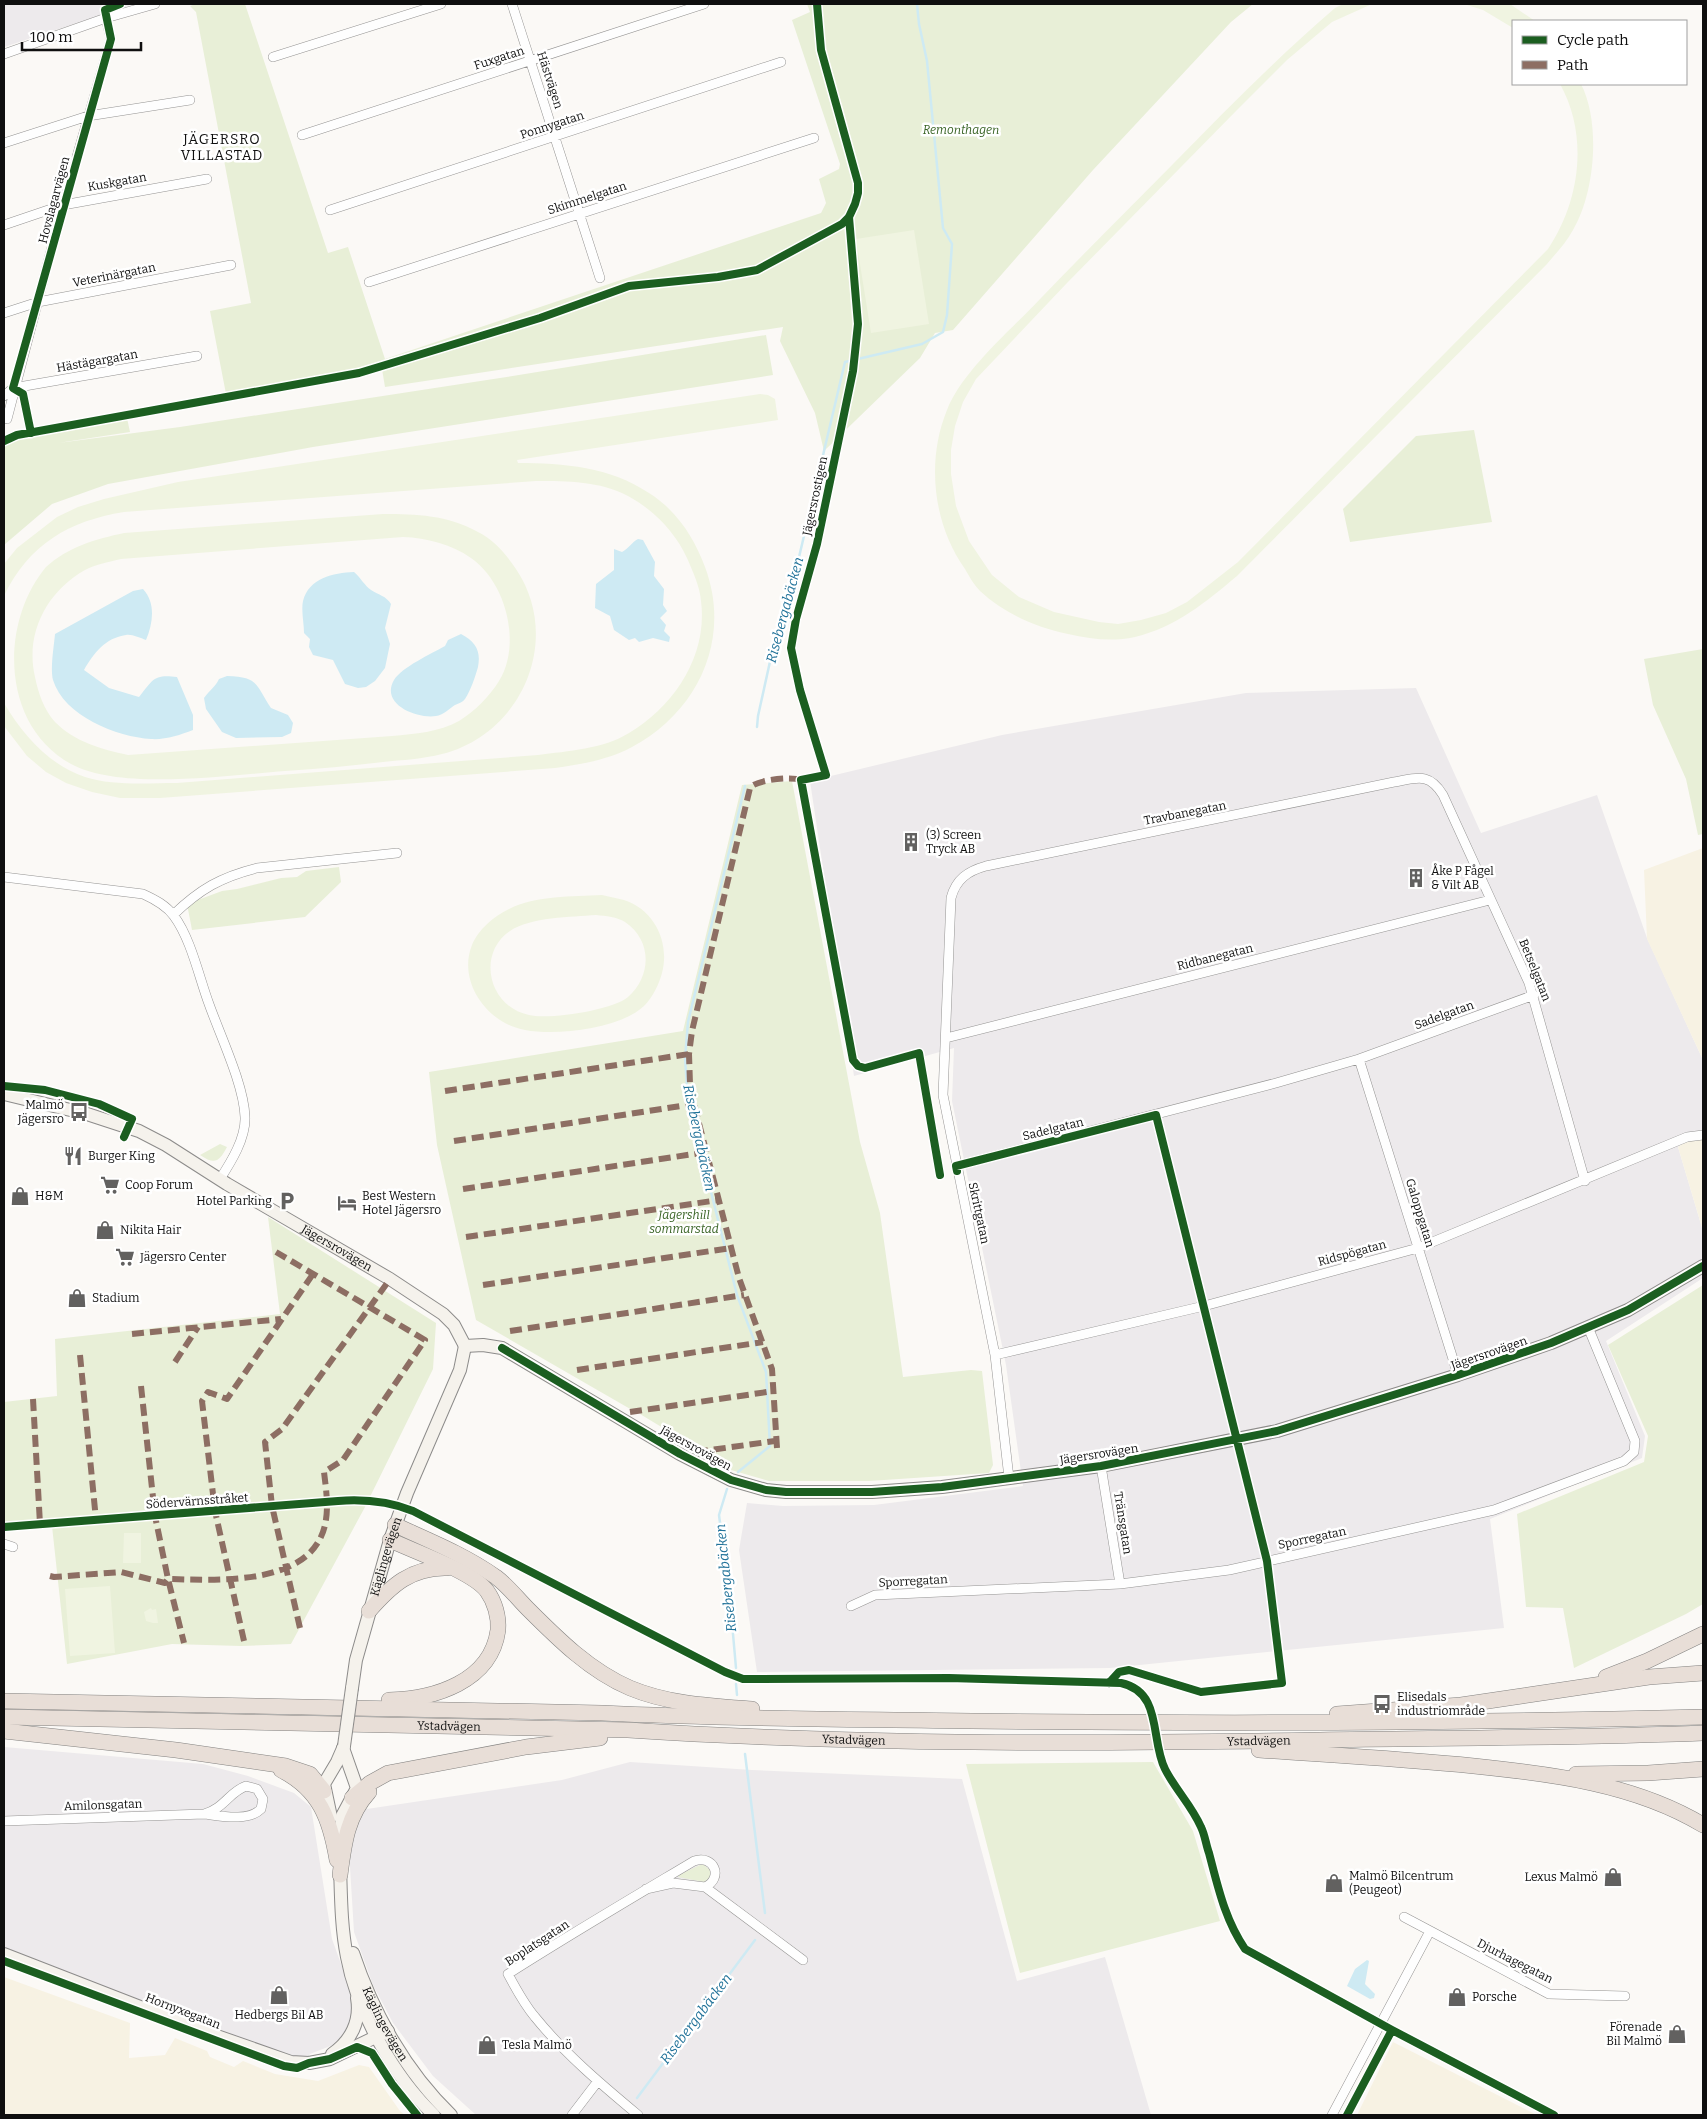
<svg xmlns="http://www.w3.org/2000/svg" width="1707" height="2119" viewBox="0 0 1707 2119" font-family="Bitter,serif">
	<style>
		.industrial { fill: #edeaec }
		.farmland { fill: #f7f2e3 }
		.green { fill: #e8efd7 }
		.pitch { fill: #f0f4e1; fill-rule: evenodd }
		.water { fill: #ceeaf3 }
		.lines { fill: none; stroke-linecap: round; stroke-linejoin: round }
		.stream { stroke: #ceeaf3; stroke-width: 2.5 }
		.street-casing { stroke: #959493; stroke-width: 10 }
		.secondary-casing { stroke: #8c8b8a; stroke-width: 14 }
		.highway-casing { stroke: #838280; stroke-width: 16 }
		.street { stroke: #fefefe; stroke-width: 9 }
		.secondary { stroke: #f5f2ec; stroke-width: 12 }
		.highway { stroke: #e8ded7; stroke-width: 15 }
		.secondary-bridge-casing { stroke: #8c8b8a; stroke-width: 14; stroke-linecap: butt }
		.secondary-bridge { stroke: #f5f2ec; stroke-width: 12 }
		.quiet { stroke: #8d6e63; stroke-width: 6; stroke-dasharray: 12 6; stroke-linecap: butt }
		.cycleway-casing { stroke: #fff; stroke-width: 11 }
		.cycleway { stroke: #1b5e20; stroke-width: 8 }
		.labels { text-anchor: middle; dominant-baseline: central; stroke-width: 5; stroke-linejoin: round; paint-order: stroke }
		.street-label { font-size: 12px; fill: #0f0f0f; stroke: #fff }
		.park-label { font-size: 12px; font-style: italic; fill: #386324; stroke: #fff }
		.poi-label { font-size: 12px; fill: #0f0f0f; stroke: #fff; text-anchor: start }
		.neighbourhood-label { font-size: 14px; letter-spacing: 1px; fill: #0f0f0f; stroke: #fff }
		.water-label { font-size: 14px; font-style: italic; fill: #217299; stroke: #fff }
	</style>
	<rect width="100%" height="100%" fill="#fbf9f6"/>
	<path class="industrial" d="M4,4H135L4,47Z
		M1416,688L1481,833L1597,795L1647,938L1703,1060V1129L1678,1147L1703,1231V1278L1606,1341L1645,1436L1642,1458L1490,1519L1504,1628L1110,1668L757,1672L739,1550L747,1503L783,1506L874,1505L1023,1486L1006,1365L952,1101L954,1048L854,1076L810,781L1002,735L1246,693Z
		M4,1747L203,1764L248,1776L294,1793L311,1807L332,1939L350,1989L352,2006V2017L349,2030L338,2043L310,2054L299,2071L278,2068L251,2059L4,1963Z
		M630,1762L752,1770L962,1779L1017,1981L1105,1957L1151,2115H476L433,2076L393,2023L373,1985L354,1932L349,1851L360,1810L562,1780Z"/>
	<path class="farmland" d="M1703,848V1060L1647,939L1644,870Z
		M1703,1129V1231L1678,1147Z
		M4,1977L130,2023L129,2058L165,2055L175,2038L207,2051L210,2057L234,2067L243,2061L275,2074L318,2081L359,2065L369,2067L400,2111L405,2115H4Z
		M1393,2042L1537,2115H1357Z"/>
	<path class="green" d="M196,4H245L328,253L348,247L385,359L821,213L826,203L819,179L839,169L840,164L792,20L810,12L807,4H1253L1231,22L1093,170L953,330L935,333L920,358L824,451L815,413L780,341L783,327L385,387L381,363L361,369L226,394L210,311L251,303L196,12L190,6Z
		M766,335L773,375L313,447L108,484L52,504L4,545V444L20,437L127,418L130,432L58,443L180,427L500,378Z
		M1474,430L1492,522L1350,542L1343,509L1416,436Z
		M1703,649V834L1698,835L1686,779L1653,705L1644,659Z
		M792,781L860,1142L880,1213L903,1377L971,1370L982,1371L993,1465L989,1473L869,1481H769L731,1470L717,1464L701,1451L640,1414L641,1409L632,1410L476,1320L437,1145L429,1072L683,1031L742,785Z
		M339,867L341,882L305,917L192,930L187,904L222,891L237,889L281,878L297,877L306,871Z
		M220,1144L227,1147C219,1162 215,1165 200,1155Z
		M268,1217L436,1323L433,1369L365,1507L291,1644L241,1646L172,1644L67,1664L52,1526L152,1518L151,1511L4,1522V1402L57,1396L55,1339L280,1314Z
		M1703,1285V1604L1686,1614L1574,1668L1563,1608L1526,1607L1517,1514L1644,1462L1648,1436L1608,1345Z
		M1153,1762L1193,1831L1220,1921L1020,1973L966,1764Z
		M700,1865H704L710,1870V1878L704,1882L678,1877L679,1875Z"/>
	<path class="pitch" d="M1343,4H1372L1332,22L1287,60L1237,110L1067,283L976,379L963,402L955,426L951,450V474L956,506L969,541L992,575L1019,597L1054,612L1099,622L1118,624L1141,620L1166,613L1187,602L1238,562L1548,249C1580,201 1589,136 1560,84H1581C1601,123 1595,193 1573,230C1566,243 1556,253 1547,264L1237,576C1206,602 1176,627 1135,637C1112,642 1091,639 1068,634C1035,627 1005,614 980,591C974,585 969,576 965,569C933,524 926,461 947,410C962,371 1012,329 1041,298C1084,253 1129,209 1173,164C1226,110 1278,57 1335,8Z
		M1464,4H1510L1535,21H1513V28L1483,10Z
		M914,230L929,324L871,333L856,239Z
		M760,394L768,395L775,399L778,420L517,460L518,463C564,463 610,467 649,493C676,510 694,537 705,567C732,639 698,712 632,747C608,760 582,764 555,768L160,798H120L92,792L66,783L46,772L27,756L4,726V703C22,734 49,765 85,777C113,786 147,783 177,783L538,755C568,751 603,749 629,733C674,706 708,656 701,601C700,587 693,572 687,558C675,532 654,510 628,496C599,481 568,481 536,481L124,512C69,521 29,544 4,596V564L17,548L57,517L78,507L104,499L178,482Z
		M383,514C417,514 447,515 478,532C494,540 506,554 516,569C563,639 522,734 442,754C423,759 402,760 383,762C350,766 318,769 285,771C229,775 120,791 71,764C0,725 0,622 46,567C68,547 96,539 124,533ZM403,537C427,538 451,544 471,558C506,582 522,644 499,681C489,697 475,711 459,721C439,732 415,734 392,736L128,755C101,749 75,742 55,722C44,710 38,692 35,677C25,634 46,592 85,570C96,564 109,562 121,559Z
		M602,895C609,897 617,898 624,900C655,910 670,943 662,973C659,984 653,997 644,1006C620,1029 557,1036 525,1030C488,1024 457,982 472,945C478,930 494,916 509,909C536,895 572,897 602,895ZM596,915C606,916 617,917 625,922C652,940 652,976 628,997C613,1010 549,1020 529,1015C489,1007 476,954 510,931C530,917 572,917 596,915Z
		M124,1533H141V1563H123Z
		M110,1586L115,1653L70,1656L65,1589Z
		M151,1608L152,1610L156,1609L158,1623H153L146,1621L144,1612Z"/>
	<path class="water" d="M638,539L643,540L655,562L654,576L664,589L663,605L667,611L660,618L666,625L664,631L670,637L669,642L653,638L639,642L635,638L629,640L614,630L610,616L595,608L596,584L614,570V549L622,552C629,548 632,542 638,539Z
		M354,572C360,577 365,586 371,590C379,595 386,596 391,604L385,628L390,644L385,668L375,681L366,687L358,688L345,684L333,660L313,655L309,647L310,639L304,633C304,623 301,610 303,601C309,578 333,573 354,572Z
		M143,589C156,603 153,623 146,640C140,638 132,634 126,635C105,638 94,653 84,670L109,688L139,697C153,680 153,674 177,677L193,715V730C180,735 165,740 151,739C117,737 64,716 53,680C50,669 54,646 55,634L133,591Z
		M461,634C476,642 481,651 478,667C475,677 471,690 465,699C463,702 459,703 455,705C449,709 443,715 436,716C416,719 380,704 394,680C402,667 431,654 445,646L448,640Z
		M227,676C259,677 255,684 271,708L288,715L293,723L291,733L282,737L236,738L222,732L206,709L204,698C209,691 216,686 219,679Z
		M1367,1960L1369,1961L1365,1984L1375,1994L1374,1998L1370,1999L1347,1986L1355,1969Z"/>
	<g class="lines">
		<path class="stream" d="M757,727L758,716L773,648L783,625L845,362L922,344L943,332L947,315L952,244L943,228L927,61L919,24L917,4
			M738,1472L770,1446L766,1372L737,1295L688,1101L685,1058L688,1022L745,786
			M727,1489L719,1515L730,1600L736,1668
			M736,1684L737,1695
			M745,1754L765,1913
			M637,2098L755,1940"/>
		<g class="street-casing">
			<path id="street" d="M512,4L600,278
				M4,54L106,18L155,4
				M273,57L441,4
				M302,135L704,4
				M4,143L88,116L190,100
				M330,210L781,62
				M4,225L63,205L207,179
				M369,282L814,138
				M4,313L38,302L231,265
				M4,396L13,388L197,356
				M7,419L63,205L111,39L106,18
				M4,877L143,894C154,899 166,905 174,916C191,939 199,977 209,1004C220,1035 244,1085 245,1117C246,1138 231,1162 220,1179
				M173,915C200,889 221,877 257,868L397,853
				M946,1038L1490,900
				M1359,1059L1458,1375
				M956,1166L1276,1083L1359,1059L1534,995
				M995,1355L1204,1306L1418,1248L1687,1137L1703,1135
				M1101,1466L1120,1584
				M1009,1478L995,1355L943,1095L951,898C956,879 968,871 986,866L1394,782C1417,778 1429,772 1443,795L1529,983L1585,1181
				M4,1544L13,1547
				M851,1606L875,1595L1120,1584L1229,1570L1494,1510L1624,1461L1634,1452L1635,1441L1588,1327
				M4,1821L204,1814C221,1816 248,1822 261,1809L263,1799L257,1789L246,1786C229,1792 225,1808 204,1814
				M705,1887L803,1960
				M1404,1917L1549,1994L1625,1996
				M572,2115L598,2081
				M638,2115C602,2085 564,2053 535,2017C524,2004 516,1989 508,1974C569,1935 632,1898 694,1861C714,1854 724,1878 705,1887L673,1883L646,1889
				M1332,2115L1430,1931"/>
		</g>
		<g class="secondary-casing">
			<g id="secondary">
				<path id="s1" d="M4,1094L87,1114L139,1131L166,1145L227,1184L390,1279L443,1314L454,1325L465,1346"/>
				<path d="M465,1346L483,1345L502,1348L680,1454L731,1480L766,1490L786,1492H872L942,1487L1101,1466L1277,1431L1458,1375L1551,1343L1628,1310L1703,1266"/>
				<path id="s2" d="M352,1688L356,1660L390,1540L407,1493L460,1370L465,1346"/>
				<path d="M331,1817L324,1784L337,1762L344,1746"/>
				<path d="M339,1846L342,1816L357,1788L343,1748"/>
				<path d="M340,1866C341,1896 341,1927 347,1957C357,2011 394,2077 434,2115"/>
				<path id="s3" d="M353,1953C373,2013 406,2072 451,2115"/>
				<path d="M4,1954L197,2029L291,2062L309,2063L330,2059L388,2031"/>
				<path d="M332,2054C351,2041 361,2021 357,1998"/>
			</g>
		</g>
		<g class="highway-casing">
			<g id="highway">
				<path d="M395,1525C430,1541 465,1555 496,1577C508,1586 518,1599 528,1609C558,1639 590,1671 630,1688C668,1704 711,1706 752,1709"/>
				<path d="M369,1611C391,1586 411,1567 447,1568"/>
				<path d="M1606,1677L1647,1661L1703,1634"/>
				<path d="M389,1700C434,1699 491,1682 498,1630C499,1617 495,1602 487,1591C473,1572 413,1551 390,1540"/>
				<path d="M4,1701L602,1713C725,1719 849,1719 972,1721C1216,1724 1460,1723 1703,1717"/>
				<path d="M1337,1714L1461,1705L1649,1677L1703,1673"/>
				<path id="s4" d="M4,1717L628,1730C858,1745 1090,1744 1320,1740C1448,1738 1576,1738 1703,1733"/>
				<path d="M4,1731L176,1750L286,1766L310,1774L324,1791"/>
				<path d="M1259,1750C1331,1755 1403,1759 1474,1766C1552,1774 1635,1784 1703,1825"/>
				<path d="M281,1770C320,1790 330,1819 337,1860"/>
				<path d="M1576,1774L1648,1773L1703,1769"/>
				<path d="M352,1798L370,1783L388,1773L526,1747L600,1738"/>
				<path d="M340,1875C344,1844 347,1816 369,1792"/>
			</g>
		</g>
		<use href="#street" class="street"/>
		<use href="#secondary" class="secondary"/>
		<use href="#highway" class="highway"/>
		<g class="secondary-bridge-casing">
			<path id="secondary-bridge" d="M344,1746L352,1688"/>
		</g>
		<use href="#secondary-bridge" class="secondary-bridge"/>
		<path class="quiet" d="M445,1091L689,1054
			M454,1141L694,1104
			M463,1189L707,1152
			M466,1237L719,1200
			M483,1285L731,1248
			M510,1331L744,1295
			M132,1334L281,1319
			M80,1355L96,1520
			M175,1362L198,1327
			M577,1370L763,1342
			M141,1386L155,1516L168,1579L184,1643
			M33,1399L40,1524
			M630,1412L774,1391
			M777,1448L772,1369L739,1278L694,1104L690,1084L689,1054L692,1031L750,788C755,780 791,776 801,780
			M696,1452L775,1441
			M50,1576L54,1577L121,1572L165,1583L168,1579C216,1580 311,1587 325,1525C329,1507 326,1489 324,1472L343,1460L425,1340L276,1252
			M300,1628L272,1506L265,1442L282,1429L390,1279
			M244,1641L215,1511L202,1401L208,1392L227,1399L313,1274"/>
		<g class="cycleway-casing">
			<path id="cycleway" d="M849,217L858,324L853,371L817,544L796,619L791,648L800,690L826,775L801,780L853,1060L858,1066L865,1068L919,1053L940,1175
				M31,433L23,394L13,388L111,39L105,10L120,4
				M4,441L17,435L359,373L540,318L629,286L718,277L757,270L842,224L849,217L855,204L858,193V183L821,50L817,4
				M4,1086L45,1090L99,1104L132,1119L124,1137
				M957,1171L956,1166L1156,1115L1267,1561L1282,1683L1201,1692L1129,1670L1119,1672L1109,1683
				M502,1348L680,1454L731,1480L766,1490L786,1492H872L942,1487L1101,1466L1277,1431L1458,1375L1551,1343L1628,1310L1703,1266
				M4,1527L338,1501C364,1499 388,1501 413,1511L725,1672L743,1679L949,1678L1121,1683C1163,1692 1150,1740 1165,1769C1175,1789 1192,1806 1201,1827C1205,1835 1206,1845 1209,1853C1218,1887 1225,1920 1245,1949L1392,2030L1554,2115
				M4,1961L284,2066L297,2068L309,2063L330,2059L357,2047L372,2053L392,2084L417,2115
				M1347,2115L1392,2030"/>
		</g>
		<use href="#cycleway" class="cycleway"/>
	</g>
	<defs>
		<g id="building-bare" transform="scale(1.5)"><path d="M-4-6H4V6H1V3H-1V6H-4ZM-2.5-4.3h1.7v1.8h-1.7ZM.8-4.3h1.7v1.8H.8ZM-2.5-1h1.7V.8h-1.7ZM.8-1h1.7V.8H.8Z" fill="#626160" stroke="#fff" stroke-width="2.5" paint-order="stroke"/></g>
		<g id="bus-bare" transform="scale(1.5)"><path d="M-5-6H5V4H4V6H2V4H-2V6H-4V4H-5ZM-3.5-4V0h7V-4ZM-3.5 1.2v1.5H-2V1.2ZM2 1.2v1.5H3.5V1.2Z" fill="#626160" stroke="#fff" stroke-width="2.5" paint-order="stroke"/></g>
		<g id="restaurant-bare" transform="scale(1.5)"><path d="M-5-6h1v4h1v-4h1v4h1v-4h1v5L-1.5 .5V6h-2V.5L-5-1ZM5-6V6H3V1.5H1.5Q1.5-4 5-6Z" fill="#626160" stroke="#fff" stroke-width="2.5" paint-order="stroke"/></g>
		<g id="supermarket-bare" transform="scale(1.5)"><path d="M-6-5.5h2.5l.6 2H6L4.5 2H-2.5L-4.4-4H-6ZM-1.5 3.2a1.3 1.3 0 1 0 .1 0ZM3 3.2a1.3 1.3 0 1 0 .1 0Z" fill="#626160" stroke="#fff" stroke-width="2.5" paint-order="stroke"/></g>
		<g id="shop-bare" transform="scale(1.5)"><path d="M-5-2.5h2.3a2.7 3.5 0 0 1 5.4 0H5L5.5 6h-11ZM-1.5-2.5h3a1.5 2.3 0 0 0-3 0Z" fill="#626160" stroke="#fff" stroke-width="2.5" paint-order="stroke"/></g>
		<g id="parking-bare" transform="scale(1.5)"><path d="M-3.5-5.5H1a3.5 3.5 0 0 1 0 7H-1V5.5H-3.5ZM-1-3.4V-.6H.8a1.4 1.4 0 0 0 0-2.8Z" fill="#626160" stroke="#fff" stroke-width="2.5" paint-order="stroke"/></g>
		<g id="hotel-bare" transform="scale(1.5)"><path d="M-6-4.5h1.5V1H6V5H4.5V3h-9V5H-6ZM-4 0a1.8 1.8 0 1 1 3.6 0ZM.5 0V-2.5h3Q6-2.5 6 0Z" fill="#626160" stroke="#fff" stroke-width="2.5" paint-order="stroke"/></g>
	</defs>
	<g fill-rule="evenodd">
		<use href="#building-bare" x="911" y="842"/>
		<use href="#building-bare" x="1416" y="878"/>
		<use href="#bus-bare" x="79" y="1112"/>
		<use href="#restaurant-bare" x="73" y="1156"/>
		<use href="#supermarket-bare" x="110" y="1185"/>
		<use href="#shop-bare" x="20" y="1196"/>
		<use href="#parking-bare" x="287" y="1201"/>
		<use href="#hotel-bare" x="347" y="1203"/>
		<use href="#shop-bare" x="105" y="1230"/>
		<use href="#supermarket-bare" x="125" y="1257"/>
		<use href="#shop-bare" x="77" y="1298"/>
		<use href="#bus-bare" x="1382" y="1704"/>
		<use href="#shop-bare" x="1613" y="1877"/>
		<use href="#shop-bare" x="1334" y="1883"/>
		<use href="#shop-bare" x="279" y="1995"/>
		<use href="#shop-bare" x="1457" y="1997"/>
		<use href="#shop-bare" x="1677" y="2034"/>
		<use href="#shop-bare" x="487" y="2045"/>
	</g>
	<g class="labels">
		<g class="street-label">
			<text transform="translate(499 58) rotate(-18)">Fuxgatan</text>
			<text transform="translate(550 80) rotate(72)">Hästvägen</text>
			<text transform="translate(552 125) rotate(-18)">Ponnygatan</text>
			<text transform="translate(117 182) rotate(-10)">Kuskgatan</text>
			<text transform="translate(587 198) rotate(-18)">Skimmelgatan</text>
			<text transform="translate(54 200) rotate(-75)">Hovslagarvägen</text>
			<text transform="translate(114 275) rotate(-11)">Veterinärgatan</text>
			<text transform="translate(97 361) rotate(-10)">Hästägargatan</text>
			<text transform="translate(815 496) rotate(-78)">Jägersrostigen</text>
			<text transform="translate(1185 813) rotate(-11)">Travbanegatan</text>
			<text transform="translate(1215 957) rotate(-14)">Ridbanegatan</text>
			<text transform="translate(1535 970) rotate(68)">Betselgatan</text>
			<text transform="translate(1444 1015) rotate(-20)">Sadelgatan</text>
			<text transform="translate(1053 1129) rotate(-14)">Sadelgatan</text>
			<text transform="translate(979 1213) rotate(78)">Skrittgatan</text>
			<text transform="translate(1420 1213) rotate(73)">Galoppgatan</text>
			<text stroke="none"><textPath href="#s1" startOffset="370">Jägersrovägen</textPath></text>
			<text transform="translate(1352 1253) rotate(-15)">Ridspögatan</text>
			<text transform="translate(1489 1353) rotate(-19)">Jägersrovägen</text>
			<text transform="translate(696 1448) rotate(29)">Jägersrovägen</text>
			<text transform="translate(1099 1454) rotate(-9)">Jägersrovägen</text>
			<text transform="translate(197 1501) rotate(-4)">Södervärnsstråket</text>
			<text transform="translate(1123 1523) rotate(81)">Tränsgatan</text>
			<text transform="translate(1312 1538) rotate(-12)">Sporregatan</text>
			<text stroke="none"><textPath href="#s2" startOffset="136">Käglingevägen</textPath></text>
			<text transform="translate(913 1581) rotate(-3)">Sporregatan</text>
			<text stroke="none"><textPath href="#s4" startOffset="445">Ystadvägen</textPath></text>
			<text stroke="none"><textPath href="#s4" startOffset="850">Ystadvägen</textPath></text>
			<text stroke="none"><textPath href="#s4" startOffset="1255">Ystadvägen</textPath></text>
			<text transform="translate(103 1805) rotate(-2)">Amilonsgatan</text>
			<text transform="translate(537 1943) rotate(-33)">Boplatsgatan</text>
			<text transform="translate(1515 1961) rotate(27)">Djurhagegatan</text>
			<text transform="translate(183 2011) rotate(21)">Hornyxegatan</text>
			<text stroke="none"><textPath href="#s3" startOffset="78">Käglingevägen</textPath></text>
		</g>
		<g class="park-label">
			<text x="961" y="130">Remonthagen</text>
			<text x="684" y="1215">Jägershill<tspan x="684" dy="14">sommarstad</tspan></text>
		</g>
		<g class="poi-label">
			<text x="926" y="835">(3) Screen<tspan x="926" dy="14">Tryck AB</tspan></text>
			<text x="1431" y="871">Åke P Fågel<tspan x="1431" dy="14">&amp; Vilt AB</tspan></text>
			<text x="64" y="1105" text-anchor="end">Malmö<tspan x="64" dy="14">Jägersro</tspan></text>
			<text x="88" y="1156">Burger King</text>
			<text x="125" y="1185">Coop Forum</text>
			<text x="35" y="1196">H&amp;M</text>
			<text x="362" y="1196">Best Western<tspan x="362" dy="14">Hotel Jägersro</tspan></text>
			<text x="272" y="1201" text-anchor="end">Hotel Parking</text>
			<text x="120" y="1230">Nikita Hair</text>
			<text x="140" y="1257">Jägersro Center</text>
			<text x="92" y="1298">Stadium</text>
			<text x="1397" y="1697">Elisedals<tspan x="1397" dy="14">industriområde</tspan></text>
			<text x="1349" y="1876">Malmö Bilcentrum<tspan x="1349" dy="14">(Peugeot)</tspan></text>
			<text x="1598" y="1877" text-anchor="end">Lexus Malmö</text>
			<text x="1472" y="1997">Porsche</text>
			<text x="279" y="2015" text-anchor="middle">Hedbergs Bil AB</text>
			<text x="1662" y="2027" text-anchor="end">Förenade<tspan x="1662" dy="14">Bil Malmö</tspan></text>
			<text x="502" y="2045">Tesla Malmö</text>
		</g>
		<g class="neighbourhood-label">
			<text x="222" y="139">JÄGERSRO<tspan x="222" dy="16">VILLASTAD</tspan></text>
		</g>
		<g class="water-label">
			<text transform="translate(785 610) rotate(-75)">Risebergabäcken</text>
			<text transform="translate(699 1138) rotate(78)">Risebergabäcken</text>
			<text transform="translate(726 1578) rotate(-96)">Risebergabäcken</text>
			<text transform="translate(696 2019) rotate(-53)">Risebergabäcken</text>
		</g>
	</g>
	<rect width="1707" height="2119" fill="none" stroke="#0f0f0f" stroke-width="10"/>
	<rect x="1512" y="20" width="175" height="65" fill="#ffffff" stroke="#9f9f9f"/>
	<rect x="1522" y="36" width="25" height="8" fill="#1b5e20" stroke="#9f9f9f"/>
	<text x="1557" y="45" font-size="15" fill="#0f0f0f">Cycle path</text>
	<rect x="1522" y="61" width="25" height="8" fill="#8d6e63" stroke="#9f9f9f"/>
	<text x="1557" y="70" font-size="15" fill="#0f0f0f">Path</text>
	<path d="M22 42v8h119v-8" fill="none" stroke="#0f0f0f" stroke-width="2.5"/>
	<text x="30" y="42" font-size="15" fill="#0f0f0f" stroke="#ffffff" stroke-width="4" paint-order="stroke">100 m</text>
</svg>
